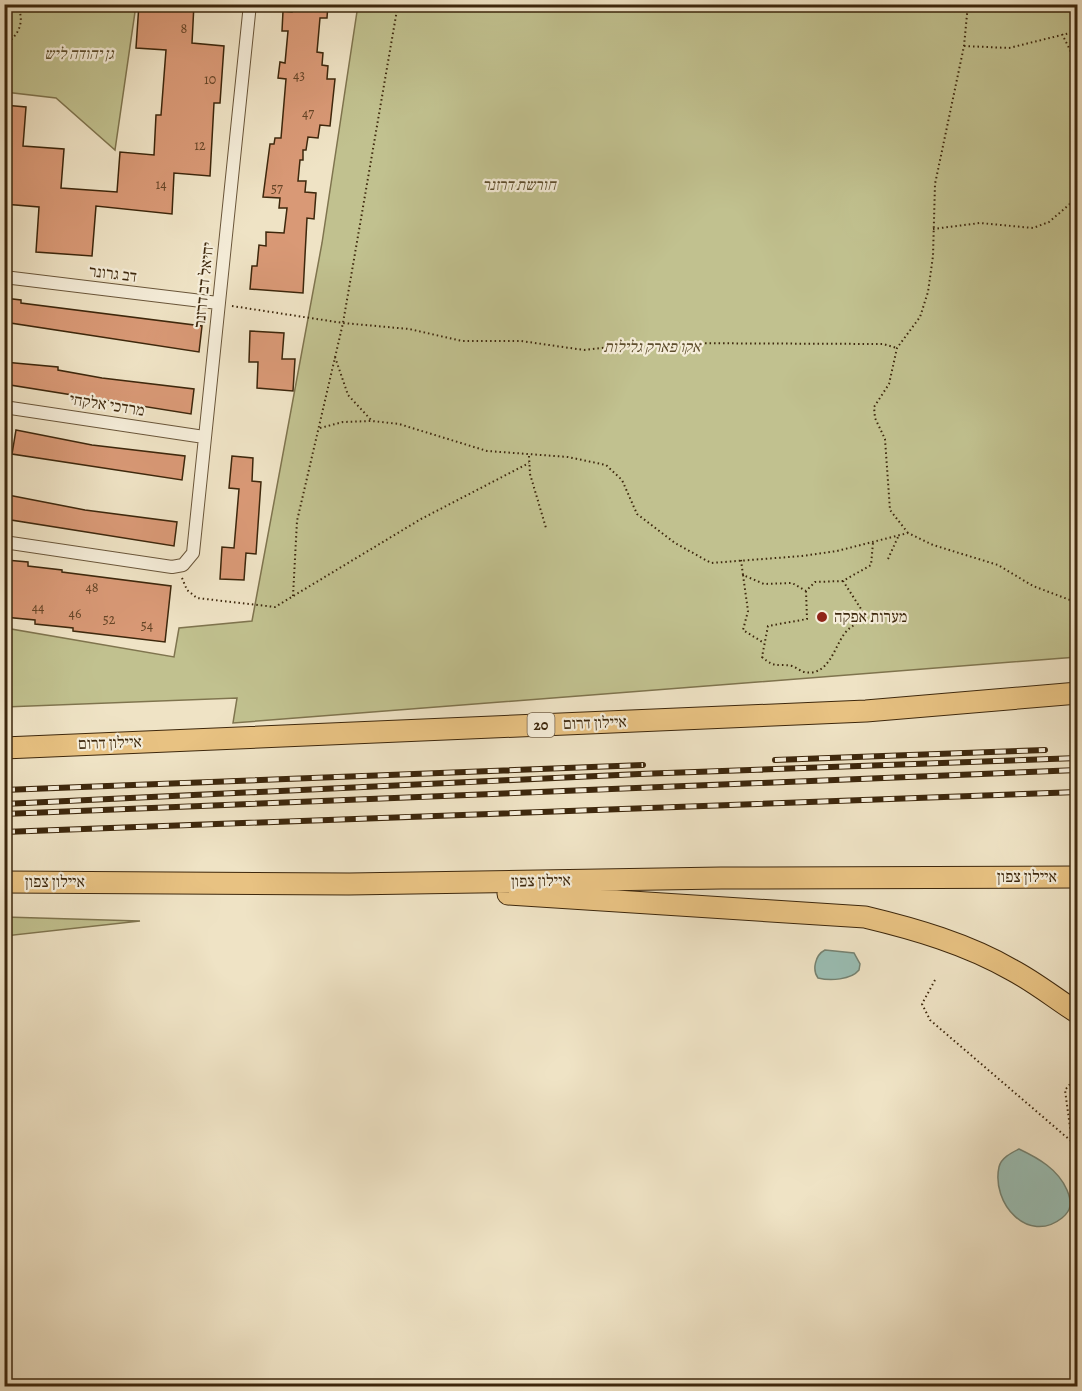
<svg xmlns="http://www.w3.org/2000/svg" width="1082" height="1391" viewBox="0 0 1082 1391" font-family="Alegreya,'Frank Ruhl Libre',serif">
	<style>
		.green { fill: #c1c18f; stroke: #7f744e; stroke-width: 1.5 }
		.water { fill: #9abeb4; stroke: #758271; stroke-width: 1.5 }
		.building { fill: #d99976; stroke: #3d270c; stroke-width: 1.5 }
		.lines { fill: none; stroke-linecap: round; stroke-linejoin: round }
		.street-casing { stroke: #6a563a; stroke-width: 14 }
		.highway-casing { stroke: #3d270c; stroke-width: 23 }
		.path { stroke: #3d270c; stroke-width: 2; stroke-dasharray: 1.5 3; stroke-linecap: butt }
		.street { stroke: #f5edd9; stroke-width: 12 }
		.highway { stroke: #e8c282; stroke-width: 21 }
		.rail-casing { stroke: #3d270c; stroke-width: 6 }
		.rail { stroke: #f5edd9; stroke-width: 4; stroke-dasharray: 11; stroke-linecap: butt }
		.poi-dot { fill: #8f2418; stroke: #f5edd9; stroke-width: 2 }
		.labels { text-anchor: middle; dominant-baseline: central; stroke-width: 4.5; stroke-linejoin: round; paint-order: stroke }
		.number-label { font-size: 14px; fill: #644426 }
		.shield { fill: #f5edd9; stroke: #74624a; stroke-width: 1.5 }
		.shield-label { font-size: 15px; font-weight: bold; fill: #3d270c }
		.park-label { font-size: 16px; font-style: italic; fill: #5e4e2d; stroke: #f5edd9 }
		.street-label { font-size: 16px; fill: #3d270c; stroke: #f5edd9 }
		.poi-label { font-size: 16px; fill: #3d270c; stroke: #f5edd9; text-anchor: start }
	</style>
	<rect width="100%" height="100%" fill="#efe3c5"/>
	<filter id="stains"><feTurbulence type="fractalNoise" baseFrequency=".00333" numOctaves="4"/><feColorMatrix values="0 0 0 0 .2 0 0 0 0 .09 0 0 0 0 .02 0 0 0 .5 -.17"/></filter>
	<radialGradient id="worn" r=".72"><stop offset=".6" stop-color="#630" stop-opacity="0"/><stop offset="1" stop-color="#630" stop-opacity=".3"/></radialGradient>
	<path class="green" d="M5,4L136,5L115,150L56,98L5,92Z
		M358,5H1077V657L233,723L237,698L5,707V628L174,657L179,628L252,621L322,243Z
		M5,917L140,921L5,936Z"/>
	<path class="water" d="M825,950L854,953L860,964L859,970C851,980 830,981 818,978C812,970 815,955 825,950Z
		M1019,1149C1038,1158 1058,1169 1067,1190C1072,1202 1072,1210 1062,1218C1028,1245 991,1203 999,1167C1001,1158 1011,1153 1019,1149Z"/>
	<path class="building" d="M139,4H194L192,43L224,46L220,103H214L210,176L174,173L172,214L96,206L92,256L36,252L39,207L4,204L7,166L4,165V105L26,107L23,146L64,149L61,188L117,192L120,152L154,155L156,115H161L166,50L136,48Z
		M293,4H328L327,18H320L317,52L323,53L322,65L328,66L327,79H335L330,126L320,125L318,138L308,137L306,150H303V160H300L298,181H306L305,192L316,193L314,219L307,218L303,293L250,289L252,266H257L259,245L266,246V232L284,233L287,208H279L280,198L263,197L270,144H274L275,138H281L286,79L278,78L280,62L285,63L288,31H282L283,11L292,12Z
		M4,298L21,300V303L202,326L199,352L4,322Z
		M250,331L284,333L282,359H295L293,391L257,388L258,362H249Z
		M4,362L58,367V370L102,378L194,389L191,414L4,384Z
		M16,430L92,445L185,456L182,480L12,454Z
		M232,456L253,458L252,481L261,482L256,554L246,553L244,580L220,579L222,547L234,548L239,489L229,488Z
		M8,495L85,510L177,522L174,546L5,519Z
		M6,560L28,562V566L62,570V572L171,586L165,642L73,631V628L35,624V620L4,617Z"/>
	<g class="lines">
		<g class="street-casing">
			<path id="street" d="M4,277L218,303
				M4,407L204,437
				M4,542L172,567L183,565L193,553L250,4"/>
		</g>
		<g class="highway-casing">
			<path id="highway" d="M4,748L866,711L1078,693
				M4,882L349,884L721,878L1078,877
				M508,894L865,917C915,929 967,944 1012,970C1035,982 1056,999 1078,1013"/>
		</g>
		<path class="path" d="M1062,34L1073,56L1078,117
			M4,45C20,35 25,21 17,4
			M964,46L1009,48L1078,31
			M933,229L980,223L1033,228L1049,222L1078,197
			M232,306L343,323L409,329L462,341H521L584,350L647,343L883,344L897,348
			M335,357L348,395L372,421
			M320,428L343,422L372,421L399,424L487,451L568,457L606,465L622,480L637,514L675,543L711,563L802,556L837,551L908,533L933,545L998,565L1033,586L1070,600L1078,599
			M529,456L530,474L546,528
			M908,533L890,510L885,439L875,418L874,407L889,384L897,348L920,317L928,292L933,256L935,184L964,46L968,4
			M888,559L898,537
			M741,560L743,575L764,584L792,583L806,591L815,582L843,581L871,565L873,543
			M743,575L748,611L743,630L764,643
			M182,578L187,590L197,598L275,607L421,519L529,463
			M806,591L807,619L768,626L762,657C776,669 776,663 792,666C796,667 800,671 804,672C829,677 834,647 845,633C853,623 856,628 863,612L843,581
			M293,596L297,521L343,323L398,4
			M935,980L922,1004L930,1020L1078,1147
			M1072,1142L1065,1090L1078,1075"/>
		<use href="#street" class="street"/>
		<use href="#highway" class="highway"/>
		<g class="rail-casing">
			<path id="rail" d="M775,760L1045,750
				M4,790L643,765
				M4,804L639,774L1078,758
				M4,814L1078,770
				M4,832L1078,792"/>
		</g>
		<use href="#rail" class="rail"/>
	</g>
	<circle class="poi-dot" cx="822" cy="617" r="6"/>
	<g class="labels">
		<g class="number-label">
			<text x="184" y="28">8</text>
			<text x="299" y="75">43</text>
			<text x="210" y="79">10</text>
			<text x="308" y="113">47</text>
			<text x="200" y="145">12</text>
			<text x="161" y="184">14</text>
			<text x="277" y="188">57</text>
			<text x="92" y="587">48</text>
			<text x="38" y="607">44</text>
			<text x="75" y="613">46</text>
			<text x="109" y="619">52</text>
			<text x="147" y="625">54</text>
		</g>
		<rect class="shield" x="527.5" y="713" width="27" height="24" rx="4.5"/>
		<g class="shield-label">
			<text x="541" y="725">20</text>
		</g>
		<g class="park-label">
			<text x="79" y="54">גן יהודה ליש</text>
			<text x="519" y="185">חורשת דרזנר</text>
			<text x="652" y="347">אקו פארק גלילות</text>
		</g>
		<g class="street-label">
			<text transform="translate(113 274) rotate(7)">דב גרונר</text>
			<text transform="translate(204 285) rotate(-84)">יחיאל דב דרזנר</text>
			<text transform="translate(107 405) rotate(9)">מרדכי אלקחי</text>
			<text transform="translate(595 723) rotate(-2)">איילון דרום</text>
			<text transform="translate(110 743) rotate(-2)">איילון דרום</text>
			<text x="1027" y="877">איילון צפון</text>
			<text transform="translate(541 881) rotate(-1)">איילון צפון</text>
			<text x="55" y="882">איילון צפון</text>
		</g>
		<g class="poi-label">
			<text x="834" y="617">מערות אפקה</text>
		</g>
	</g>
	<rect width="1082" height="1391" fill="none" stroke="#efe3c5" stroke-width="24"/>
	<rect x="6" y="6" width="1070" height="1379" fill="none" stroke="#3d270c" stroke-width="3"/>
	<rect x="12" y="12" width="1058" height="1367" fill="none" stroke="#3d270c" stroke-width="1.5"/>
	<rect width="100%" height="100%" filter="url(#stains)"/>
	<rect width="100%" height="100%" fill="url(#worn)"/>
</svg>
